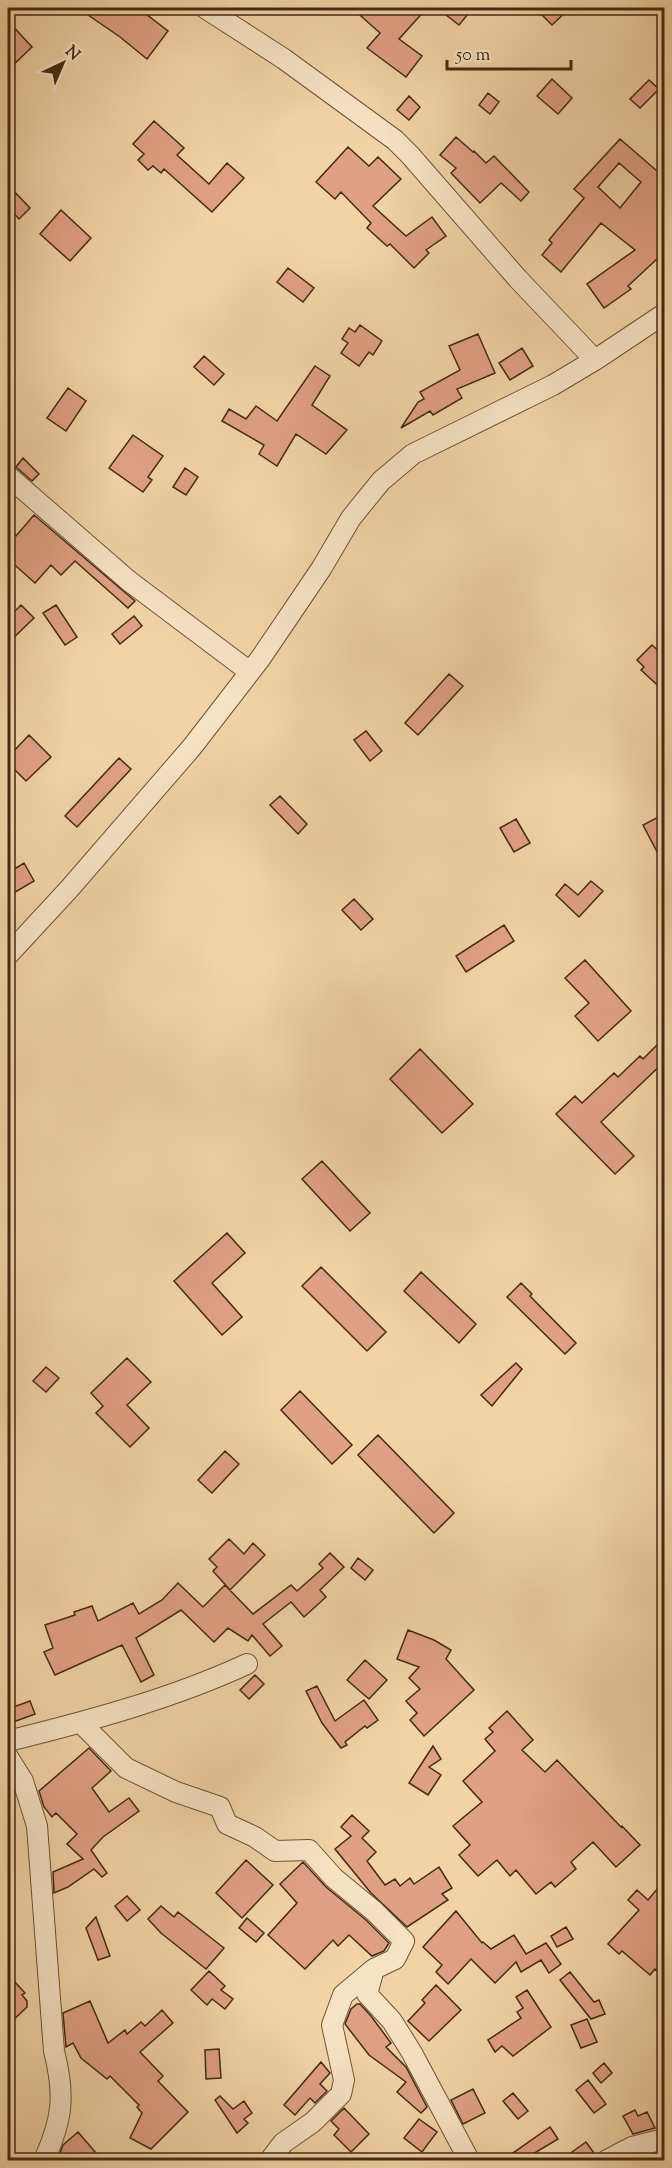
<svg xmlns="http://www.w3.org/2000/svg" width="672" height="2168" viewBox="0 0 672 2168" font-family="'Sorts Mill Goudy',serif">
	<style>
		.building { fill: #e0a084; stroke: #432a15; stroke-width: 1.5; fill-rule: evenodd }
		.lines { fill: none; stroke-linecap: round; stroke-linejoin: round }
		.street-casing { stroke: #6e5439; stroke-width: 22 }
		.street { stroke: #f6e2c4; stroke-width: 20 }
	</style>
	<rect width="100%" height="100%" fill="#f1d3a5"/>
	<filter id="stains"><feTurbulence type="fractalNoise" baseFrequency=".00333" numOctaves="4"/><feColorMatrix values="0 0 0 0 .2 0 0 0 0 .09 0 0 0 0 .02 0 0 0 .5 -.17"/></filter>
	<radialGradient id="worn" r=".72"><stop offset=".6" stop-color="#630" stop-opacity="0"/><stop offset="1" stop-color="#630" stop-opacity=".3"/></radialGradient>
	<path class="building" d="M78,8H138L168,31L147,59L120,37Z
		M352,8H427L399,39L422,56L406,77L367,48L380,33Z
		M437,8H473L459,25Z
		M535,8H570L552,25Z
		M8,21L32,47L8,70Z
		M552,79L572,98L558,114L537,96Z
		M649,80L659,89L640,108L630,99Z
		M488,93L499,102L490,114L479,105Z
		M409,96L420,107L409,120L397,110Z
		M154,121L184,148L177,155L209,184L227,163L244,178L212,212L164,169L161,173L153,166L148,170L138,160L144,154L133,144Z
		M456,137L473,152L474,151L486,163L494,156L529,192L521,201L501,183L480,203L451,173L456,168L440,155Z
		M620,139L664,177V265L658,258L628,286L631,289L604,308L587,284L635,250L601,223L561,272L542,255L552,243L549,240L584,198L574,189ZM619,163L641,182L620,208L598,187Z
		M348,147L369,166L378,157L401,179L373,206L406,236L432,217L446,236L426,250L429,253L414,268L390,244L387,246L367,228L371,223L341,192L335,199L316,182Z
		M8,185L30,208L19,219L8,207Z
		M61,210L91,238L70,261L40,234Z
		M288,268L314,288L303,302L277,282Z
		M360,325L382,341L373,355L369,352L359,366L341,353L348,343L342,339L349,328L355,332Z
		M478,334L495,373L457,389L462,398L433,415L430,411L401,428L418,402L424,399L420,392L460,370L449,346Z
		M522,348L533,366L510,380L499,363Z
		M204,356L224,374L214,385L194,367Z
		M315,366L330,376L312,405L347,430L326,454L296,434L277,466L259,454L264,445L222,421L229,409L246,419L256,406L277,421Z
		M68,388L86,401L66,431L47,418Z
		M133,435L163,456L148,477L152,480L143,492L109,468Z
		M23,458L39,474L32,481L16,467Z
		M185,468L198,477L186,495L173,487Z
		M34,515L135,601L128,608L75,561L61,575L51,565L35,583L8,559V529L16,536Z
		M21,605L34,618L8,643V618Z
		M56,605L77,637L65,645L43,613Z
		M134,616L142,626L120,644L112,634Z
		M652,645L664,656V691L641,670L644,667L637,660Z
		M449,674L463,686L418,735L405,723Z
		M366,731L382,751L370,761L354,740Z
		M29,735L51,757L26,781L8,763V757Z
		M119,758L131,769L77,827L65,816Z
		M280,796L307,824L298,834L270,805Z
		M664,814V865L643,825Z
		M516,819L530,843L514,852L500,828Z
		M24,863L34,881L12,894L8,886V873Z
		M591,881L603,891L579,917L556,895L565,884L578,895Z
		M354,899L373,919L361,930L342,910Z
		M504,925L514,941L466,972L456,956Z
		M585,960L631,1011L598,1041L575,1016L589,1003L565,978Z
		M664,1038V1062L601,1122L634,1156L615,1174L556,1114L575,1096L582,1103L614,1073L618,1077L640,1056L643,1059Z
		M420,1049L473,1104L442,1133L390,1079Z
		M322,1161L370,1213L350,1231L302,1179Z
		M227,1233L245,1253L212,1283L242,1317L222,1335L174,1281Z
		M321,1267L386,1332L367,1351L302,1286Z
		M421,1272L476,1324L459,1343L404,1291Z
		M521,1283L532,1294L530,1296L576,1343L565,1354L507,1297Z
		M127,1358L151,1382L127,1405L149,1428L130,1447L96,1413L103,1406L91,1393Z
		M516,1363L522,1369L492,1406L481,1395Z
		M46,1367L59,1378L46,1392L33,1381Z
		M300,1391L352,1445L332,1464L281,1410Z
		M378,1435L454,1513L434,1533L358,1455Z
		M225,1451L239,1464L212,1493L198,1480Z
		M229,1539L244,1554L253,1543L265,1555L230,1590L213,1571L217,1567L209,1559Z
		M330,1553L344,1567L320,1590L326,1597L304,1617L291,1602L263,1624L282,1646L270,1656L252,1635L248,1641L228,1628L214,1642L181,1610L136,1638L154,1675L141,1682L122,1645L55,1675L44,1652L53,1648L45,1625L75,1615L74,1612L92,1606L98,1621L133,1603L139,1614L162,1600L178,1583L203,1607L225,1585L253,1614L291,1585L297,1591L323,1568L319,1564Z
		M358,1558L373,1570L365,1580L351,1568Z
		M408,1630L434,1640L451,1650L446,1659L474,1690L424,1736L410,1720L417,1713L406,1701L420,1689L409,1678L419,1667L397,1659Z
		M365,1660L387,1680L369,1699L347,1680Z
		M255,1675L264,1684L249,1699L240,1690Z
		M317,1686L335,1721L364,1700L378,1720L367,1728L365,1726L345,1742L347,1745L341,1748L322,1723L306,1691Z
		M30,1701L35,1714L8,1724V1709Z
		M507,1711L533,1740L522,1750L545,1772L557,1760L621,1827L622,1826L640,1845L616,1867L593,1842L571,1862L576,1869L555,1887L551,1882L536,1894L516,1870L510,1876L497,1860L478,1876L459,1855L470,1845L453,1826L482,1802L463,1781L495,1751L485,1739L493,1732L489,1728Z
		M433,1746L441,1759L429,1767L441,1775L428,1795L409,1783Z
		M89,1748L111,1771L92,1788L109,1812L129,1798L139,1811L103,1837L91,1850L107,1873L102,1877L94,1869L68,1887L54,1893L53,1872L83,1859L67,1844L77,1834L56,1813L52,1817L44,1807L39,1791Z
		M352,1815L369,1831L362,1838L376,1852L367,1861L385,1885L395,1879L400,1886L410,1878L414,1884L439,1867L452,1888L442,1894L448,1900L407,1927L371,1893L335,1849L351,1836L341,1827Z
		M246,1860L273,1885L242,1918L216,1893Z
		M303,1862L326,1887L366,1920L389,1943L384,1951L372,1956L349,1935L338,1946L333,1940L305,1969L268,1935L297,1903L280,1884Z
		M664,1881V1977L655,1969L650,1975L622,1951L619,1954L608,1944L639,1910L628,1900L637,1890L648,1900Z
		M127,1896L140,1910L127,1921L115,1906Z
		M161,1906L174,1917L178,1912L224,1948L206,1969L161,1933L148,1919Z
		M456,1911L482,1943L483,1942L491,1949L514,1935L526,1954L546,1943L561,1964L549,1973L541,1960L521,1972L516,1962L495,1983L471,1959L448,1984L436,1972L442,1965L423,1947Z
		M96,1917L110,1956L98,1960L86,1928Z
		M247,1918L264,1933L256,1942L239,1928Z
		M566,1927L573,1939L557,1947L551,1936Z
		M209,1971L225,1986L221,1990L233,1999L225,2009L212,1999L207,2005L191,1990Z
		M570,1972L594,2002L599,2000L605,2014L591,2019L560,1980Z
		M8,1980L12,1985L15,1982L25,1993L22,1995L27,2001V2007L8,2025Z
		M436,1985L461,2010L429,2041L408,2021L425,2003L422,2000Z
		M527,1990L551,2027L513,2056L502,2046L495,2052L488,2040L521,2018L517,2012L523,2008L516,1997Z
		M90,2001L108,2043L125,2030L127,2034L141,2022L145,2026L162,2010L173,2023L140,2052L163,2076L158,2081L188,2112L151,2149L130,2138L142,2113L137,2107L139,2105L110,2076L107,2079L81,2058L73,2043L66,2047L63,2013Z
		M357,2004H360L371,2016L391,2043L386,2047L406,2067L427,2107L421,2113L397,2092L406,2082L369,2055L345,2024L351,2009Z
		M587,2019L597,2042L581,2048L571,2025Z
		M219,2049L221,2078L206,2079L205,2050Z
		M321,2062L330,2073L320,2084L327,2091L315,2103L310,2098L295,2115L284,2105Z
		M604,2063L612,2073L601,2083L593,2073Z
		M588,2080L606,2104L594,2113L576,2090Z
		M473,2089L485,2113L463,2124L451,2100Z
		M513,2093L528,2111L518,2119L503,2101Z
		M220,2096L233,2109L244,2101L252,2113L244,2119L248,2123L237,2133L215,2100Z
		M344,2108L369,2134L351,2152L334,2135L339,2129L331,2121Z
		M635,2110L638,2116L647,2112L655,2128L633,2134L623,2116Z
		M419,2119L437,2132L422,2152L404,2138Z
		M550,2127L558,2139L523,2160H503Z
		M78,2132L102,2160H63L59,2156L63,2145Z
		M586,2142L594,2153L584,2160H561Z"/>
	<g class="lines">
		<g class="street-casing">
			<path id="street" d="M205,8L284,59L395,140L410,155L518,279L595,360
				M8,476L129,581L250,672
				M8,955L70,888L192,747L260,659L321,569L351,518L381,481L413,454L553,385L595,360L664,314
				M81,1723L126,1768L176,1792L220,1807L227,1824L255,1837L275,1851L309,1850L334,1878L374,1911L404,1941L395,1959L374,1969L367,1994L392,2021L412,2053L469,2160
				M8,1741C89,1721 171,1699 247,1664
				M8,1757L23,1781L37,1826L54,2051C65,2094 63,2119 44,2160
				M270,2160L283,2143L313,2122L341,2094L344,2080L332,2025L343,1995L374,1969
				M607,2160L632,2147L664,2139"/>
		</g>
		<use href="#street" class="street"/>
	</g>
	<rect width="672" height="2168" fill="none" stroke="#f1d3a5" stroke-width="30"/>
	<rect x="9" y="9" width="654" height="2150" fill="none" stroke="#432a15" stroke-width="3"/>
	<rect x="15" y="15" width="642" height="2138" fill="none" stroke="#432a15" stroke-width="1.5"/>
	<g transform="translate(63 63) rotate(44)" stroke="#f6e2c4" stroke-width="4.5" paint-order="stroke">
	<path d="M0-4.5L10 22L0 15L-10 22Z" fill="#432a15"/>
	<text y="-9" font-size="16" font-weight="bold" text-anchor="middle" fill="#432a15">N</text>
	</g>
	<path d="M447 60v9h124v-9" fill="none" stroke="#432a15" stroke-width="3"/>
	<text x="456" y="60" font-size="18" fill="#432a15" stroke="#f6e2c4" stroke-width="4.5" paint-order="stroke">50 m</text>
	<rect width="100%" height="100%" filter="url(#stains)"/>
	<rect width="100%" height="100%" fill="url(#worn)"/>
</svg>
